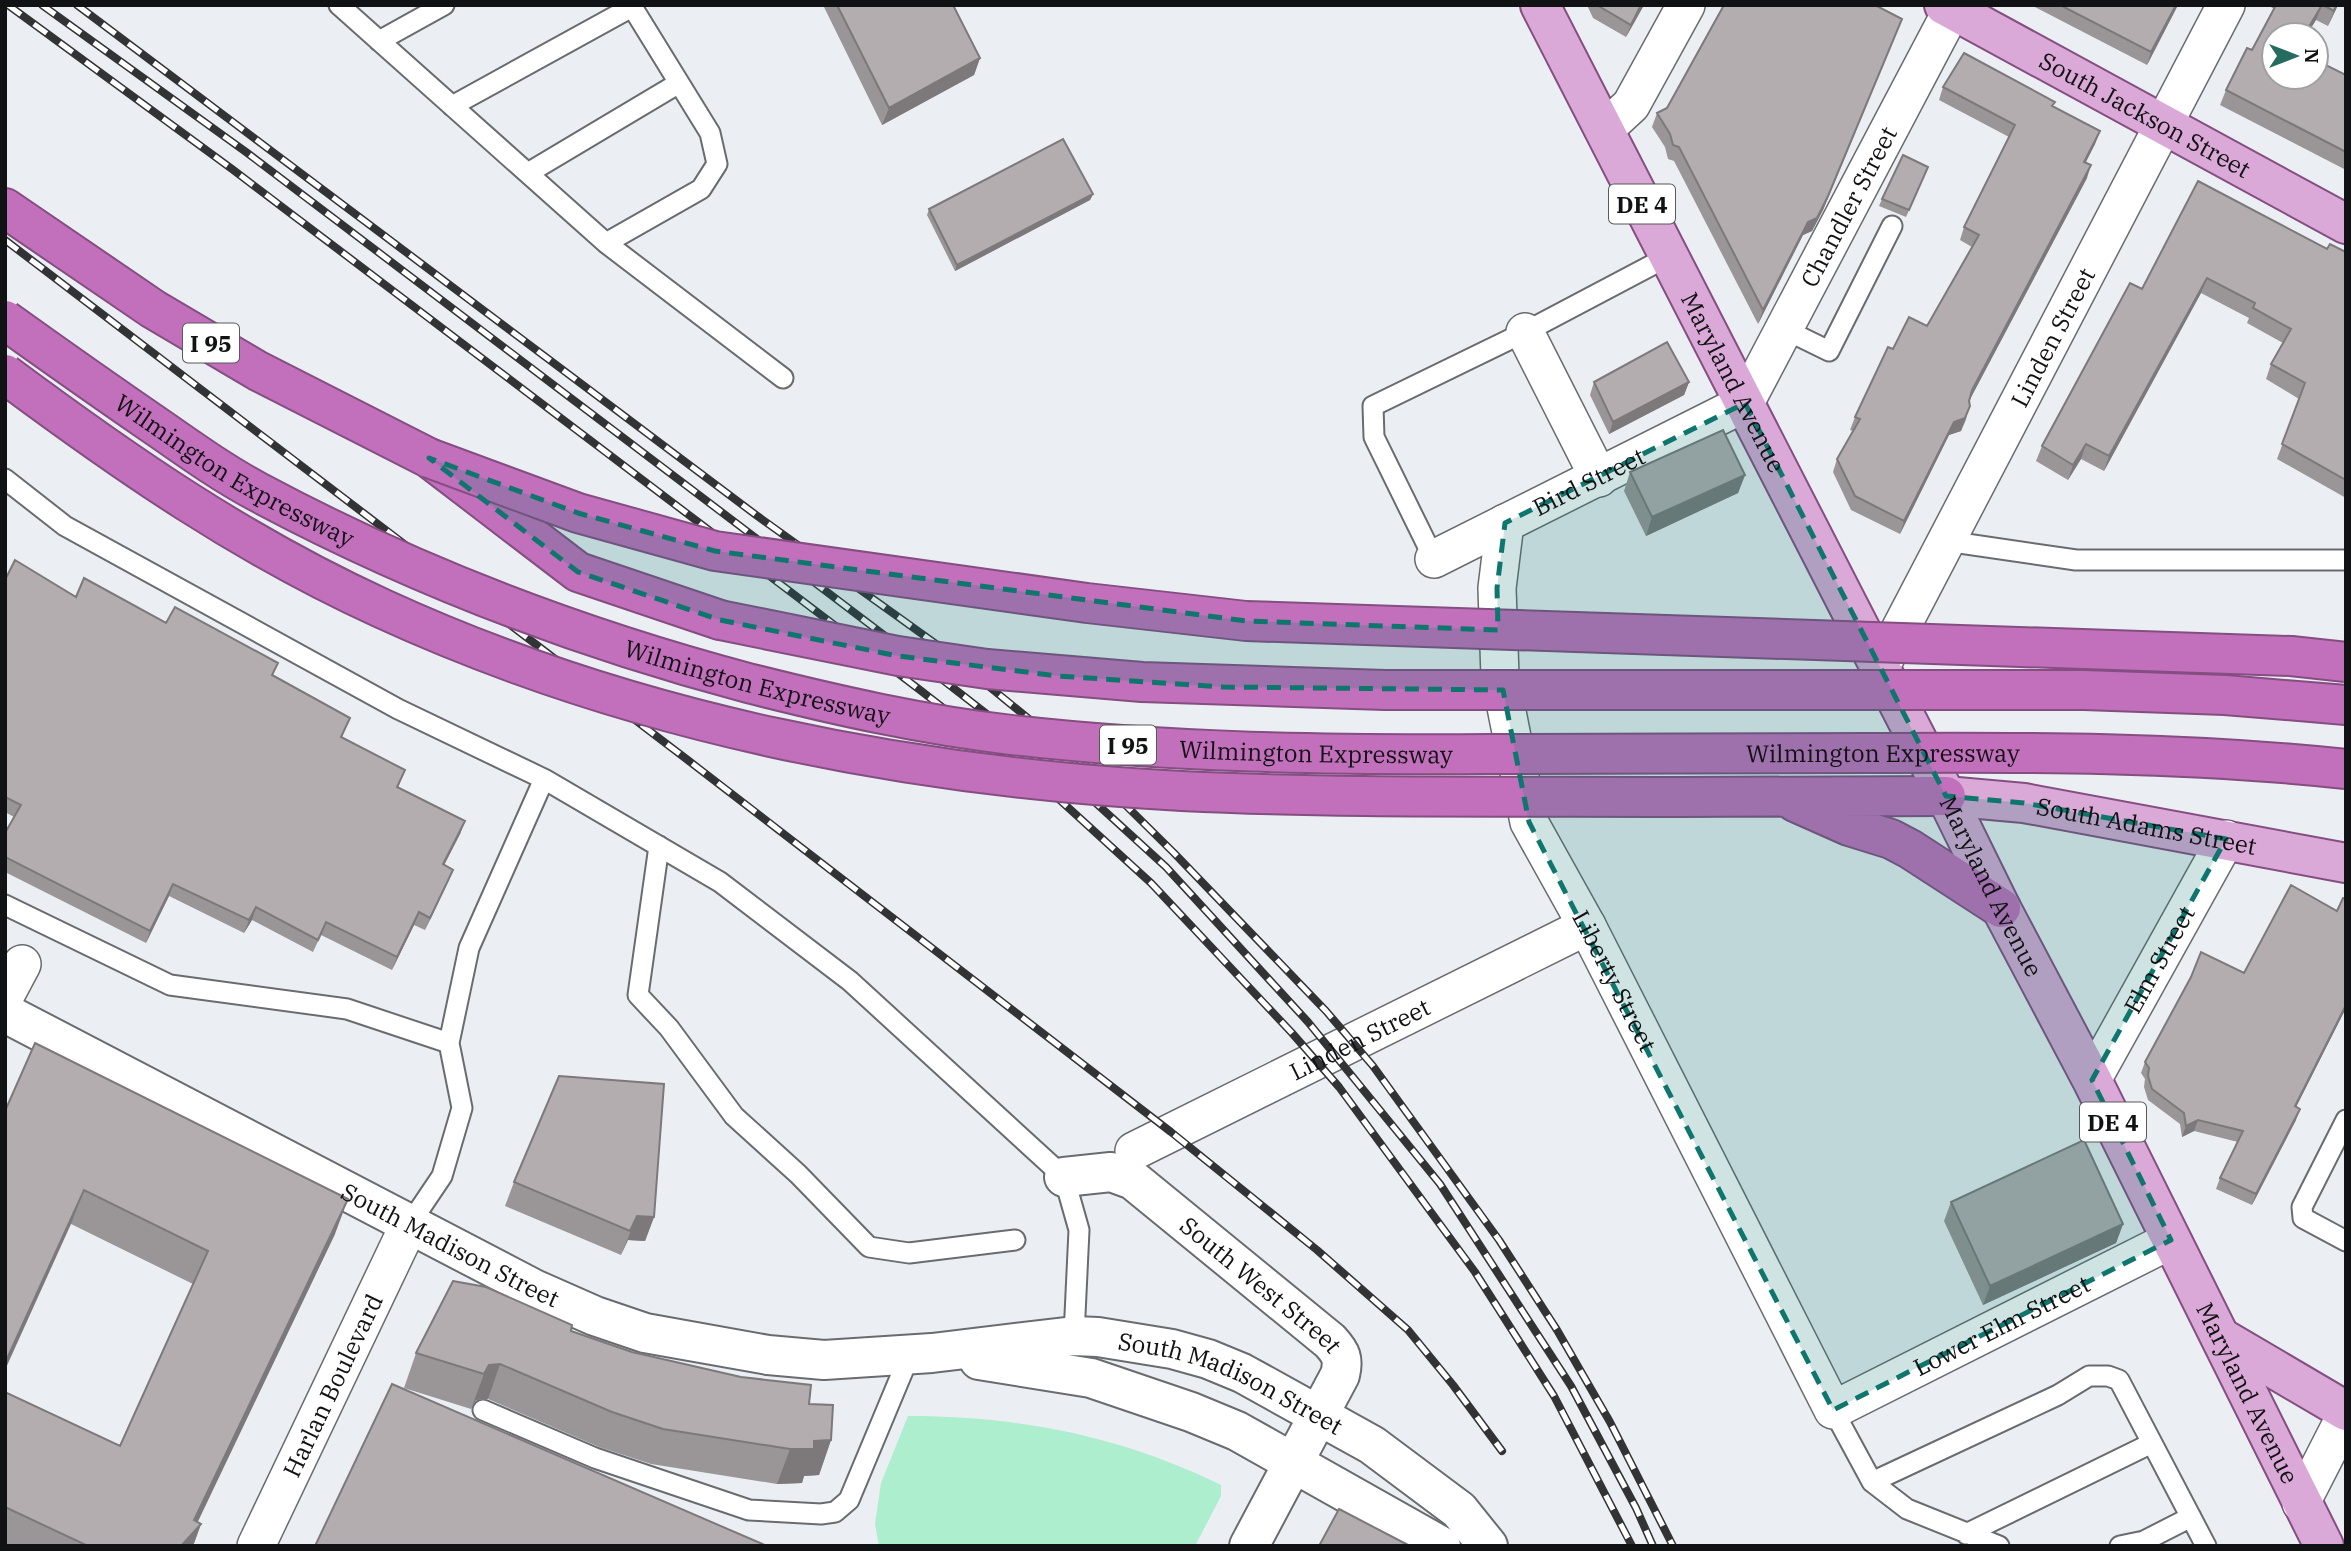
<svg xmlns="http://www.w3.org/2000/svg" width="2351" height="1551" viewBox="0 0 2351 1551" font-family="'IBM Plex Serif',serif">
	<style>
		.green { fill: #aceece }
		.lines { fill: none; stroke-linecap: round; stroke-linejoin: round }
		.service-casing { stroke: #686c6f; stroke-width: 23 }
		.minor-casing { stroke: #686c6f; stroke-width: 40 }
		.tertiary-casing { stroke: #686c6f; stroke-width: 42 }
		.primary-casing { stroke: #844e81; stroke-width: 42 }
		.motorway-casing { stroke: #844e81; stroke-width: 42 }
		.service { stroke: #fff; stroke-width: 19 }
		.minor { stroke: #fff; stroke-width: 37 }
		.tertiary { stroke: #fff; stroke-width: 38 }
		.primary { stroke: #daa9d7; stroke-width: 38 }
		.motorway { stroke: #c26fbc; stroke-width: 38 }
		.rail-casing { stroke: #323335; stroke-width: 8 }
		.rail { stroke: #fff; stroke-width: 5; stroke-dasharray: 16; stroke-linecap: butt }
		.motorway-bridge-casing { stroke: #844e81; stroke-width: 42; stroke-linecap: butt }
		.motorway-bridge { stroke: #c26fbc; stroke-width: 38 }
		.wall { fill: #9a9597 }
		.shaded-wall { fill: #7d797b }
		.building { fill: #b3adb0; stroke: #7d797b; stroke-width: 2 }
		.marked { fill: #0f766e; fill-opacity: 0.2; stroke: #0f766e; stroke-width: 5; stroke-dasharray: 14 9; stroke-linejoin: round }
		.labels { text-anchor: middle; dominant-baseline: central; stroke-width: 5; stroke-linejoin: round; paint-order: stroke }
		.shield { fill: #fff; stroke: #58595a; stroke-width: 2 }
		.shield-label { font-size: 23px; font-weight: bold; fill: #111213 }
		.street-label { font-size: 24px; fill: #111213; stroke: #fff }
	</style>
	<rect width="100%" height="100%" fill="#ebeff3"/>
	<path class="green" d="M908,1416C1019,1416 1121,1436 1221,1485V1496L1195,1546H879L875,1524L881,1483Z"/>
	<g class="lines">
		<g class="service-casing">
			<path id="service" d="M339,5L606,243L701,189L717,164L710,133L631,5
				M379,41L444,5
				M452,106L632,7
				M528,173L679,83
				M606,243L783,378
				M1784,329L1829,351L1892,226
				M5,479L65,526L398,709L544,779L720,882L850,981L1064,1177L1079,1230L1074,1336
				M1946,541L2076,560H2346
				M1434,559L1374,437L1373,406L1525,332L1669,256
				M659,846L638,995L669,1028L734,1116L798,1174L869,1247L909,1253L1015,1240
				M5,905L170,985L347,1009L449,1043L462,1108L442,1176L409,1225
				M449,1043L469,948L544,779
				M2346,1120L2302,1207L2303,1218L2346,1241
				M483,1410L595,1458L749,1510L821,1514L835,1512L849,1500L910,1354
				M1833,1410L1872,1482L1907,1509L1999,1546
				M1872,1482L2058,1395L2089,1376H2108L2119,1380L2206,1546
				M1966,1534L2152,1443
				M2120,1546L2144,1541L2191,1517"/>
		</g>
		<g class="minor-casing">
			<g id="minor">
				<path d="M1604,130L1631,105L1686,5"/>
				<path d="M1525,332L1599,478"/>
				<path id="s1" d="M1505,523L1497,588L1500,677L1529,822L1587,926L1833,1410L2171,1240"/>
				<path id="s2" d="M1434,559L1745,403L1952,10"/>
				<path id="s3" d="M1880,668L2226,5"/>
				<path d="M5,996L22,964"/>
				<path id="s4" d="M2092,1080L2226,839"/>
				<path id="s5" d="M1134,1151L1587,926"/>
				<path d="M2301,1503L2346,1415"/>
				<path id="s6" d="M256,1546L409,1225"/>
			</g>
		</g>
		<g class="tertiary-casing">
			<g id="tertiary">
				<path id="s7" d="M5,1013L536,1290L595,1316L645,1333L768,1355L824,1360L932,1353L1074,1336L1098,1337L1172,1349L1208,1359L1242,1373L1372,1445L1459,1510L1488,1546"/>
				<path id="s8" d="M1064,1177L1111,1172L1133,1180L1330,1341C1341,1353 1344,1359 1340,1375L1249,1546"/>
				<path d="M979,1360L1091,1378L1191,1412L1237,1431L1441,1546"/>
			</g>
		</g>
		<g class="primary-casing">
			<g id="primary">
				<path id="s9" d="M1540,5L1946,796L2001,908L2092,1080L2324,1546"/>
				<path id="s10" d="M1944,5L2346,224"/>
				<path id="s11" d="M1946,796L2024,803L2346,863"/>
				<path d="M2222,1338L2346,1411"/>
			</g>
		</g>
		<g class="motorway-casing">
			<path id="motorway" d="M5,208L153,309L258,371L429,458L578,572L720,620
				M1680,797L1946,796
				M1795,802L1849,826L1891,839L1910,849L2001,908"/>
		</g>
		<use href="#service" class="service"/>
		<use href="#minor" class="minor"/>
		<use href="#tertiary" class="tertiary"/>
		<use href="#primary" class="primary"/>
		<use href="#motorway" class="motorway"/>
		<g class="rail-casing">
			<path id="rail" d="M8,5L232,169L920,690L1050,791L1151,883L1292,1033L1339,1087L1475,1272L1554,1396L1632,1546
				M42,5L246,152L934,673L1064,774L1166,867L1308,1022L1440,1184L1571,1386L1636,1508L1653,1546
				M77,5L756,515L943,649L1083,763L1174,853L1326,1011L1373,1066L1499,1240L1557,1330L1610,1422L1673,1546
				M5,240L689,761L1171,1132L1317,1250L1408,1330L1453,1385L1502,1451"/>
		</g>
		<use href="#rail" class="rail"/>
		<g class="motorway-bridge-casing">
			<g id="motorway-bridge">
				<path id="s12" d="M5,320C58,358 112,396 166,433C196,454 226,475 258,492C413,575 579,638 748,683C835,705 923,725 1012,735C1170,753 1330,755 1489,754C1616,754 1742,753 1869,753C2028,752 2187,752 2346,769"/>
				<path d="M5,374C126,464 243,545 381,608C631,723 909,777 1182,791C1348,799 1514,796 1680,797"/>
				<path d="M429,458L578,513L715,551L1087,603L1246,621L2291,656L2346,662"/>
				<path d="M720,620L898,656L987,669L1142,682L1385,690H2084L2225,695L2346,705"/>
			</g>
		</g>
		<use href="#motorway-bridge" class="motorway-bridge"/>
	</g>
	<path class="wall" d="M823,5H953L980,58L974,75L882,125Z
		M1587,5H1644L1626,37L1593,18Z
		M2031,5H2178L2147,65Z
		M2272,5H2346V8L2338,5L2328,26L2316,20L2274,77L2346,75V170L2220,105L2226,90L2252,50L2274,9L2271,7Z
		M1902,19L1823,210L1812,231L1803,235L1758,324L1674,161L1668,159L1665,147L1652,127L1657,113Z
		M1943,87L2053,107L2100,131L2095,144L2086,162L2087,178L1969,401L1966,420L1961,431L1949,435L1900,534L1851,510L1833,472L1837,459L1853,431L1850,430L1855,417L1893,349L1927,326L1972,247L1960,240L1964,227L2009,137L1939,100Z
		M1928,167L1906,217L1879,206L1882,199Z
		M1093,194L1090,200L955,271L927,215L929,209Z
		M2327,249L2346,252V498L2277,459L2299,399L2266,379L2271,364L2283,343L2247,323L2249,318L2201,293L2104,471L2081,459L2068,480L2036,461L2042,446L2142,289Z
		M1594,382H1689L1684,395L1609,434L1590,395Z
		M1630,472L1745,475L1738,493L1646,536L1624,491Z
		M5,580L76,597L166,623L274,676L350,718L342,737L405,770L398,788L465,821L460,834L444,865L453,870L448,882L425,930L414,925L392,970L321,935L313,952L252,920L244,933L169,896L146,943L5,872V833L14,817L5,812Z
		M2346,899V1008L2296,1107V1120L2252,1205L2216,1189L2220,1178L2238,1142L2194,1131L2182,1137L2180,1124L2148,1100L2144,1087L2145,1079L2141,1073L2145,1062L2244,973L2337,911Z
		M5,1111L335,1234L197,1522L201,1524L193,1546H5V1392L120,1446L193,1284L71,1224Z
		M514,1182L654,1217L645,1241L628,1240L621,1255L505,1206Z
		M1951,1202L2123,1224L2116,1243L1983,1305L1944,1221Z
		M571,1331L632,1352L809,1404L831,1440L819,1475L804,1476L802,1483L777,1484L651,1464L599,1447L488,1399L476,1400L471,1409L404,1388L416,1353Z"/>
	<path class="shaded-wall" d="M1641,5H1644L1626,37L1631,25Z
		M2176,5H2178L2147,65L2151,52Z
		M2322,5L2316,20L2307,35H2304Z
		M2336,5H2338L2328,26L2334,11Z
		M1902,19L1823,210L1812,231L1803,235L1758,324L1763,310Z
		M980,58L974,75L882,125L889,108Z
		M2100,131L2095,144L2079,175L2084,162Z
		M2091,165L2087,178L1968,403L1972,390Z
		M1093,194L1090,200L955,271L957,265Z
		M2207,278L2201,293L2104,471L2109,456Z
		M1689,382L1684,395L1609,434L1613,422Z
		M1970,406L1961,431L1949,435L1900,534L1904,521L1954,422Z
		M2086,444L2081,459L2068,480L2073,465Z
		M1745,475L1738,493L1646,536L1652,517Z
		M465,821L460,834L438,877L443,864Z
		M453,870L448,882L425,930L430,918Z
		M173,884L169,896L146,943L150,931Z
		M256,907L252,920L244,933L249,920Z
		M419,912L414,925L392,970L397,957Z
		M2346,1005V1008L2291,1117L2295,1106Z
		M2300,1109L2296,1120L2252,1205L2256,1194Z
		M2198,1120L2194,1131L2182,1137L2186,1126Z
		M84,1190L71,1224L5,1370V1363Z
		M348,1199L335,1234L192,1534L201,1524L193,1546H181L194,1520Z
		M637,1216L654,1217L645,1241L628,1240L621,1255Z
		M2123,1224L2116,1243L1983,1305L1990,1286Z
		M500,1364L488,1399L476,1400L471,1409L484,1374L489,1365Z
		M831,1440L819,1475L804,1476L802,1483L777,1484L790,1449L814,1441Z"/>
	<path class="building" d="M837,5H953L980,58L889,108Z
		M1597,5H1641L1631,25Z
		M1724,5H1875L1902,19L1828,196L1817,218L1808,222L1763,310L1679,147L1673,145L1670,134L1657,113L1667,108Z
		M2060,5H2176L2151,52Z
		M2276,5H2322L2304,35H2274V77H2316V60L2346,75V152L2226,90L2247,48L2252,50Z
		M2323,5H2336L2334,11Z
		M1964,53L2055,102L2052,106L2100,131L2084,162L2091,165L1972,390L1969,401L1970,406L1965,418L1954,422L1904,521L1855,496L1837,459L1860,419L1855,417L1888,347L1893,349L1909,317L1927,326L1979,235L1964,227L2015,125L1943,87Z
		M1063,139L1093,194L957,265L929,209Z
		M1903,155L1928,167L1909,210L1882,199Z
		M2198,181L2327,249L2330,244L2346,252V480L2282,444L2305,383L2271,364L2291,329L2253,308L2255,303L2207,278L2109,456L2086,444L2073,465L2042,446L2130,283L2142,289Z
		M1667,342L1689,382L1613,422L1594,382Z
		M1723,430L1745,475L1652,517L1630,472Z
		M15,560L76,597L84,578L166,623L175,607L278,663L272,675L350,718L341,737L405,770L397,787L465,821L443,864L453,870L430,918L419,912L397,957L326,922L318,940L256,907L249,920L173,884L150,931L5,857V833L21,805L5,797V580Z
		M2291,885L2337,911L2343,898L2346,899V1005L2295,1106L2300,1109L2256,1194L2220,1178L2243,1131L2198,1120L2186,1126L2184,1113L2152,1089L2148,1076L2149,1068L2145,1062L2191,977L2201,952L2244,973Z
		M35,1043L348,1199L194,1520L201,1524L181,1546H88L5,1507V1392L120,1446L208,1251L84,1190L5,1363V1111Z
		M559,1076L664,1084L654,1217L637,1216L630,1231L514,1182Z
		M2084,1140L2123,1224L1990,1286L1951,1202Z
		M453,1281L486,1287L572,1325L571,1331L632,1352L741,1377L811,1385L809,1404L833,1405L831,1440L814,1441V1449H790L663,1429L612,1412L500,1364L489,1365L484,1374L416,1353Z
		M392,1384L767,1546H315Z
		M1339,1509L1410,1546H1319Z"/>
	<path class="marked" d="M1745,403L1946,796L2024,803L2226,839L2092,1080L2171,1240L1833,1410L1529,822L1503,690L1223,687L1058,676L898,656L720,620L578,572L429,458L578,513L715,551L1246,621L1498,630L1497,588L1505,523Z"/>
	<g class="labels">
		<g class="shield">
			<rect x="1609" y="184.5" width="66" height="39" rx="5"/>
			<rect x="183" y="323.5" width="56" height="39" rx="5"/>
			<rect x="1100" y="725.5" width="56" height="39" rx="5"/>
			<rect x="2080" y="1102.5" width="66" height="39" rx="5"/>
		</g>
		<g class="shield-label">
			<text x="1642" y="204">DE 4</text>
			<text x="211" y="343">I 95</text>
			<text x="1128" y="745">I 95</text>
			<text x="2113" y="1122">DE 4</text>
		</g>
		<g class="street-label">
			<text stroke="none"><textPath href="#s10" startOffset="229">South Jackson Street</textPath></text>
			<text stroke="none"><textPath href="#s2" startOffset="570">Chandler Street</textPath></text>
			<text stroke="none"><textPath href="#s3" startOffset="373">Linden Street</textPath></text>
			<text stroke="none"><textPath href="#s9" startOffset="424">Maryland Avenue</textPath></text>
			<text stroke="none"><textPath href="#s12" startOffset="275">Wilmington Expressway</textPath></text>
			<text stroke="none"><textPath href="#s2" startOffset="173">Bird Street</textPath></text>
			<text stroke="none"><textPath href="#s12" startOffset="842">Wilmington Expressway</textPath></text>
			<text stroke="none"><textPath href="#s12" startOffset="1407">Wilmington Expressway</textPath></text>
			<text stroke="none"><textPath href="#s12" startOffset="1974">Wilmington Expressway</textPath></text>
			<text stroke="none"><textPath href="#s11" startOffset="203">South Adams Street</textPath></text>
			<text stroke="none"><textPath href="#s9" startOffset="990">Maryland Avenue</textPath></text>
			<text stroke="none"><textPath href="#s4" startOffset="138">Elm Street</textPath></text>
			<text stroke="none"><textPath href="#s1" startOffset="483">Liberty Street</textPath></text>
			<text stroke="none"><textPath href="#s5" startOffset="252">Linden Street</textPath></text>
			<text stroke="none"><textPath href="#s7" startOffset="502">South Madison Street</textPath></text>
			<text stroke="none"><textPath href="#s8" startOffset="236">South West Street</textPath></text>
			<text stroke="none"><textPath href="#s1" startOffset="1153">Lower Elm Street</textPath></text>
			<text stroke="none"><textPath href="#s6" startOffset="178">Harlan Boulevard</textPath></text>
			<text stroke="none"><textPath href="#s7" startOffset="1314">South Madison Street</textPath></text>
			<text stroke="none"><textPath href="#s9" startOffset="1558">Maryland Avenue</textPath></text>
		</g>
	</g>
	<rect width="2351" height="1551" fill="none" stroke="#111213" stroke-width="14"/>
	<g transform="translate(2295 56) rotate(90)"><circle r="33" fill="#ffffff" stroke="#a0a0a1" stroke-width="2"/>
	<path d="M0-5L12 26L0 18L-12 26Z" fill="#256b60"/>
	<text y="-10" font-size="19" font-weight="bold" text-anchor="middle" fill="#111213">N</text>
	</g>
</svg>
